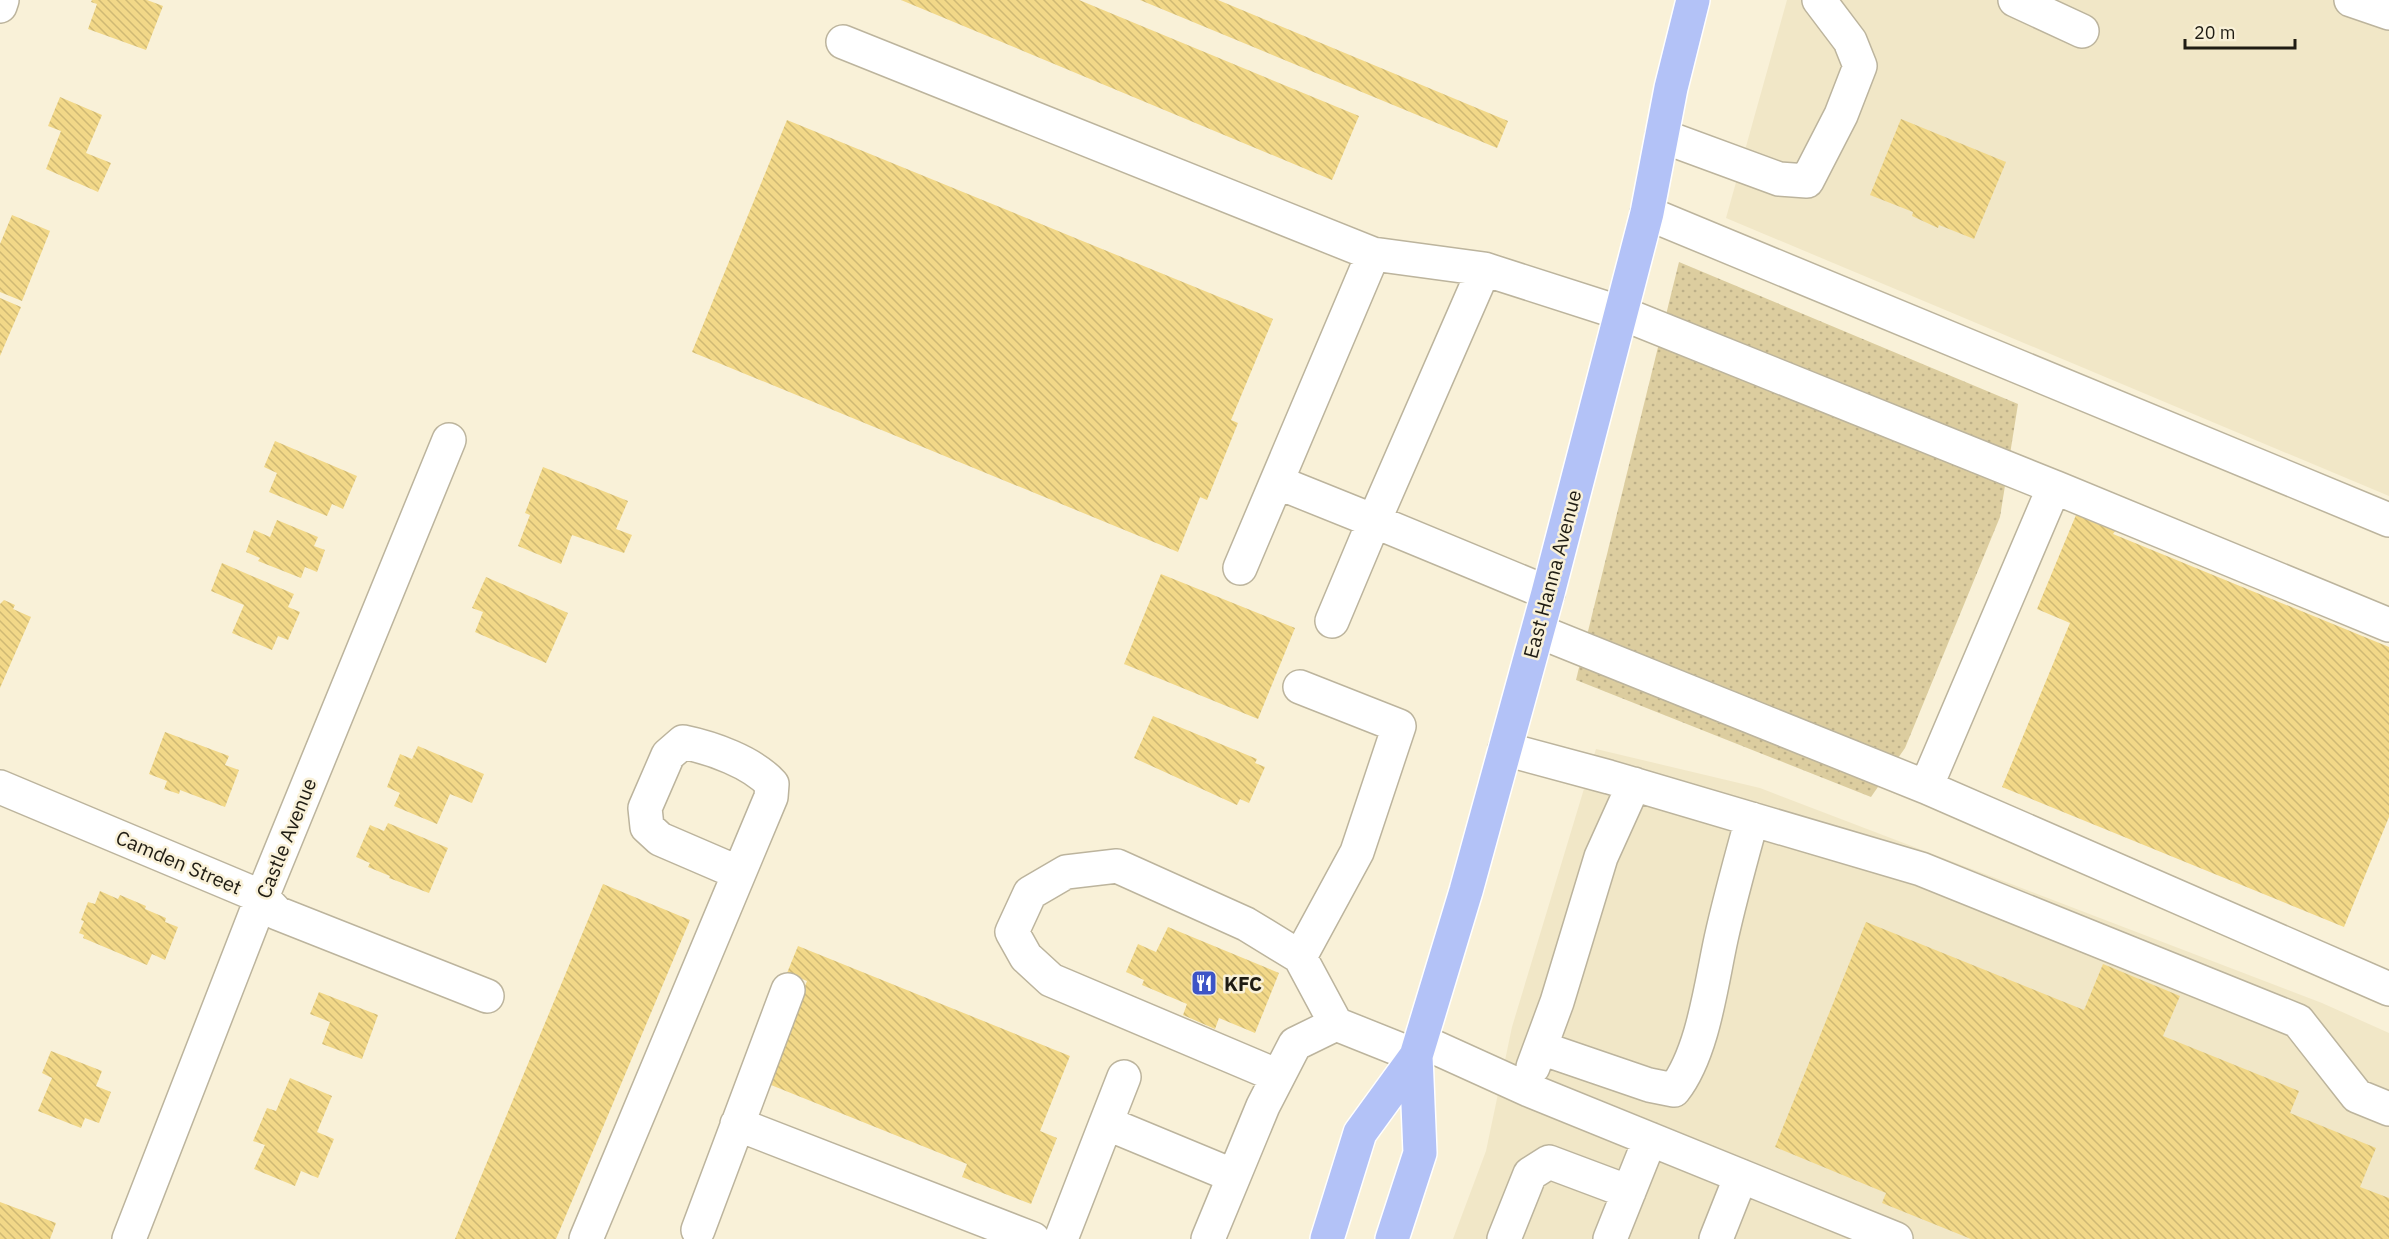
<svg xmlns="http://www.w3.org/2000/svg" width="2389" height="1239" viewBox="0 0 2389 1239" font-family="'IBM Plex Sans',sans-serif">
	<style>
		.built { fill: #f1e7c7 }
		.park { fill: url(#park-dots) }
		.building { fill: url(#building-back-hatch) }
		.lines { fill: none; stroke-linecap: round; stroke-linejoin: round }
		.minor-casing { stroke: #bcb49d; stroke-width: 36 }
		.major-casing { stroke: #fff; stroke-width: 36 }
		.minor { stroke: #fff; stroke-width: 33 }
		.major { stroke: #b3c2f7; stroke-width: 33 }
		.labels { text-anchor: middle; dominant-baseline: central; stroke-width: 5; stroke-linejoin: round; paint-order: stroke }
		.street-label { font-size: 20px; fill: #1f1c13; stroke: #f9f1d8 }
		.poi-label { font-size: 20px; font-weight: bold; fill: #1f1c13; stroke: #f9f1d8; text-anchor: start }
	</style>
	<defs>
		<pattern id="park-dots" width="8" height="8" patternUnits="userSpaceOnUse" patternTransform="scale(1.5)"><rect width="8" height="8" fill="#dccd9f"/><path d="M2 2h.1M6 6h.1" fill="none" stroke="#bcaf88" stroke-width="1.8" stroke-linecap="round"/></pattern>
		<pattern id="building-back-hatch" width="6" height="6" patternUnits="userSpaceOnUse" patternTransform="scale(1.5)"><rect width="6" height="6" fill="#f2d888"/><path d="M-1 5l2 2M0 0l6 6M5-1l2 2" fill="none" stroke="#cfb974"/></pattern>
	</defs>
	<rect width="100%" height="100%" fill="#f9f1d8"/>
	<path class="built" d="M1787,0H2389V496L1726,218Z
		M1596,749L1760,788L2322,1003L2389,1033V1239H1453L1486,1151L1512,1027Z"/>
	<path class="park" d="M1679,262L2018,404L2000,517L1905,748L1871,797L1576,680Z"/>
	<path class="building" d="M92,0H147L163,6L146,50L88,29L97,4L91,2Z
		M901,0H1079L1359,116L1332,180Z
		M1140,0H1218L1508,121L1497,148Z
		M60,97L102,115L86,153L111,163L98,192L46,169L61,131L48,126Z
		M1901,119L2006,162L1974,239L1939,225L1938,228L1912,216L1913,212L1870,195Z
		M787,120L1273,319L1231,420L1238,423L1207,500L1200,497L1178,552L692,352Z
		M12,215L50,231L22,301L0,292V244Z
		M0,298L21,307L0,356Z
		M275,441L357,476L343,509L332,504L327,516L269,492L277,473L264,467Z
		M543,467L628,501L616,529L632,535L624,553L572,535L561,564L518,546L530,515L525,513Z
		M2076,515L2115,531L2113,534L2389,647V817L2344,927L2002,787L2070,623L2037,609Z
		M277,520L318,537L314,546L325,550L317,572L305,567L301,578L258,561L260,558L246,552L254,530L270,537Z
		M222,563L294,594L288,607L300,612L288,640L278,636L272,650L232,633L244,605L211,591Z
		M1161,574L1295,628L1258,719L1124,664Z
		M486,577L568,613L546,663L475,632L483,612L472,608Z
		M4,600L15,605L13,609L31,617L0,688V604Z
		M1153,716L1257,759L1255,763L1265,767L1249,803L1240,799L1237,805L1134,758Z
		M165,732L229,756L225,765L239,770L225,807L180,790L179,794L164,789L167,781L149,774Z
		M418,746L484,774L472,803L450,794L437,824L394,806L400,793L387,787L400,754L412,759Z
		M388,823L448,848L429,893L389,878L390,876L368,867L370,863L356,857L370,825L384,831Z
		M603,884L690,920L556,1239H455Z
		M100,891L118,899L120,895L146,906L145,909L166,918L165,922L178,927L165,960L152,954L147,965L83,938L84,935L79,933L84,921L81,920L88,902L95,904Z
		M1866,922L2084,1010L2103,964L2180,996L2163,1036L2299,1091L2290,1113L2376,1148L2360,1187L2389,1198V1239H1971L1882,1203L1886,1193L1775,1147Z
		M1168,927L1279,973L1255,1033L1219,1018L1215,1029L1183,1015L1187,1004L1142,985L1144,980L1126,972L1138,944L1156,952Z
		M798,946L1070,1056L1040,1131L1057,1138L1031,1204L962,1177L967,1164L766,1083L807,981L787,973Z
		M319,992L378,1015L362,1059L322,1044L330,1022L310,1014Z
		M51,1051L102,1071L96,1086L111,1092L99,1123L85,1118L81,1128L38,1111L52,1078L42,1073Z
		M290,1078L332,1096L317,1132L334,1139L318,1178L301,1171L295,1186L254,1169L265,1145L253,1141L267,1108L276,1111Z
		M0,1202L56,1223L50,1239H0Z"/>
	<g class="lines">
		<g class="minor-casing">
			<path id="minor" d="M2015,0L2082,31
				M2351,0L2389,13
				M0,6L2,0
				M843,42L1373,254L1484,269L1621,313L2054,487L1926,787L1538,631
				M1662,136L1779,179L1807,181L1841,115L1860,66L1850,41L1819,0
				M1647,213L2389,520
				M1484,269L1374,521L1548,593
				M1277,482L1374,521L1332,621
				M2054,487L2389,625
				M1240,568L1373,254
				M1300,687L1399,726L1357,852L1300,957
				M1505,749L1609,777L1921,869L2298,1021L2357,1096L2389,1109
				M0,787L262,897L277,913L487,996
				M1926,787L2389,989
				M1421,1041L1529,1090L1896,1239
				M1541,1048L1649,1085L1674,1090C1703,1053 1711,985 1721,939C1730,898 1741,859 1752,819
				M1533,1067L1557,1002L1601,857L1634,784
				M1278,1076L1051,980L1026,957L1012,932L1030,893L1066,872L1117,866L1246,924L1300,957L1336,1024
				M1106,1123L1124,1077
				M737,1124L1033,1239
				M698,1230L788,990
				M129,1239L262,897L449,440
				M586,1239L771,797L772,784C752,762 712,748 683,742L668,755L645,808L647,827L660,839L739,873
				M1061,1239L1106,1123L1234,1176
				M1208,1239L1263,1106L1295,1044L1336,1024L1416,1056
				M1504,1239L1530,1174L1549,1162L1629,1192
				M1610,1239L1650,1139
				M1716,1239L1741,1176"/>
		</g>
		<g class="major-casing">
			<path id="major" d="M1327,1239L1360,1133L1416,1056
				M1392,1239L1420,1153L1416,1056L1466,891L1548,593L1647,213L1671,88L1693,0"/>
		</g>
		<use href="#minor" class="minor"/>
		<use href="#major" class="major"/>
	</g>
	<defs>
		<g id="restaurant-square" transform="scale(1.35)"><rect x="-9" y="-9" width="18" height="18" rx="4" fill="#3d54c7" stroke="#f9f1d8"/><path d="M-5-6h1v4h1v-4h1v4h1v-4h1v5L-1.5 .5V6h-2V.5L-5-1ZM5-6V6H3V1.5H1.5Q1.5-4 5-6Z" fill="#fff"/></g>
	</defs>
	<g fill-rule="evenodd">
		<use href="#restaurant-square" x="1204" y="983"/>
	</g>
	<g class="labels">
		<g class="street-label">
			<text transform="translate(1552 574) rotate(-75)">East Hanna Avenue</text>
			<text transform="translate(286 838) rotate(-68)">Castle Avenue</text>
			<text transform="translate(179 862) rotate(23)">Camden Street</text>
		</g>
		<g class="poi-label">
			<text x="1224" y="983">KFC</text>
		</g>
	</g>
	<path d="M2185 39v9h110v-9" fill="none" stroke="#1f1c13" stroke-width="3"/>
	<text x="2194" y="39" font-size="18" fill="#1f1c13" stroke="#f9f1d8" stroke-width="4.5" paint-order="stroke">20 m</text>
</svg>
